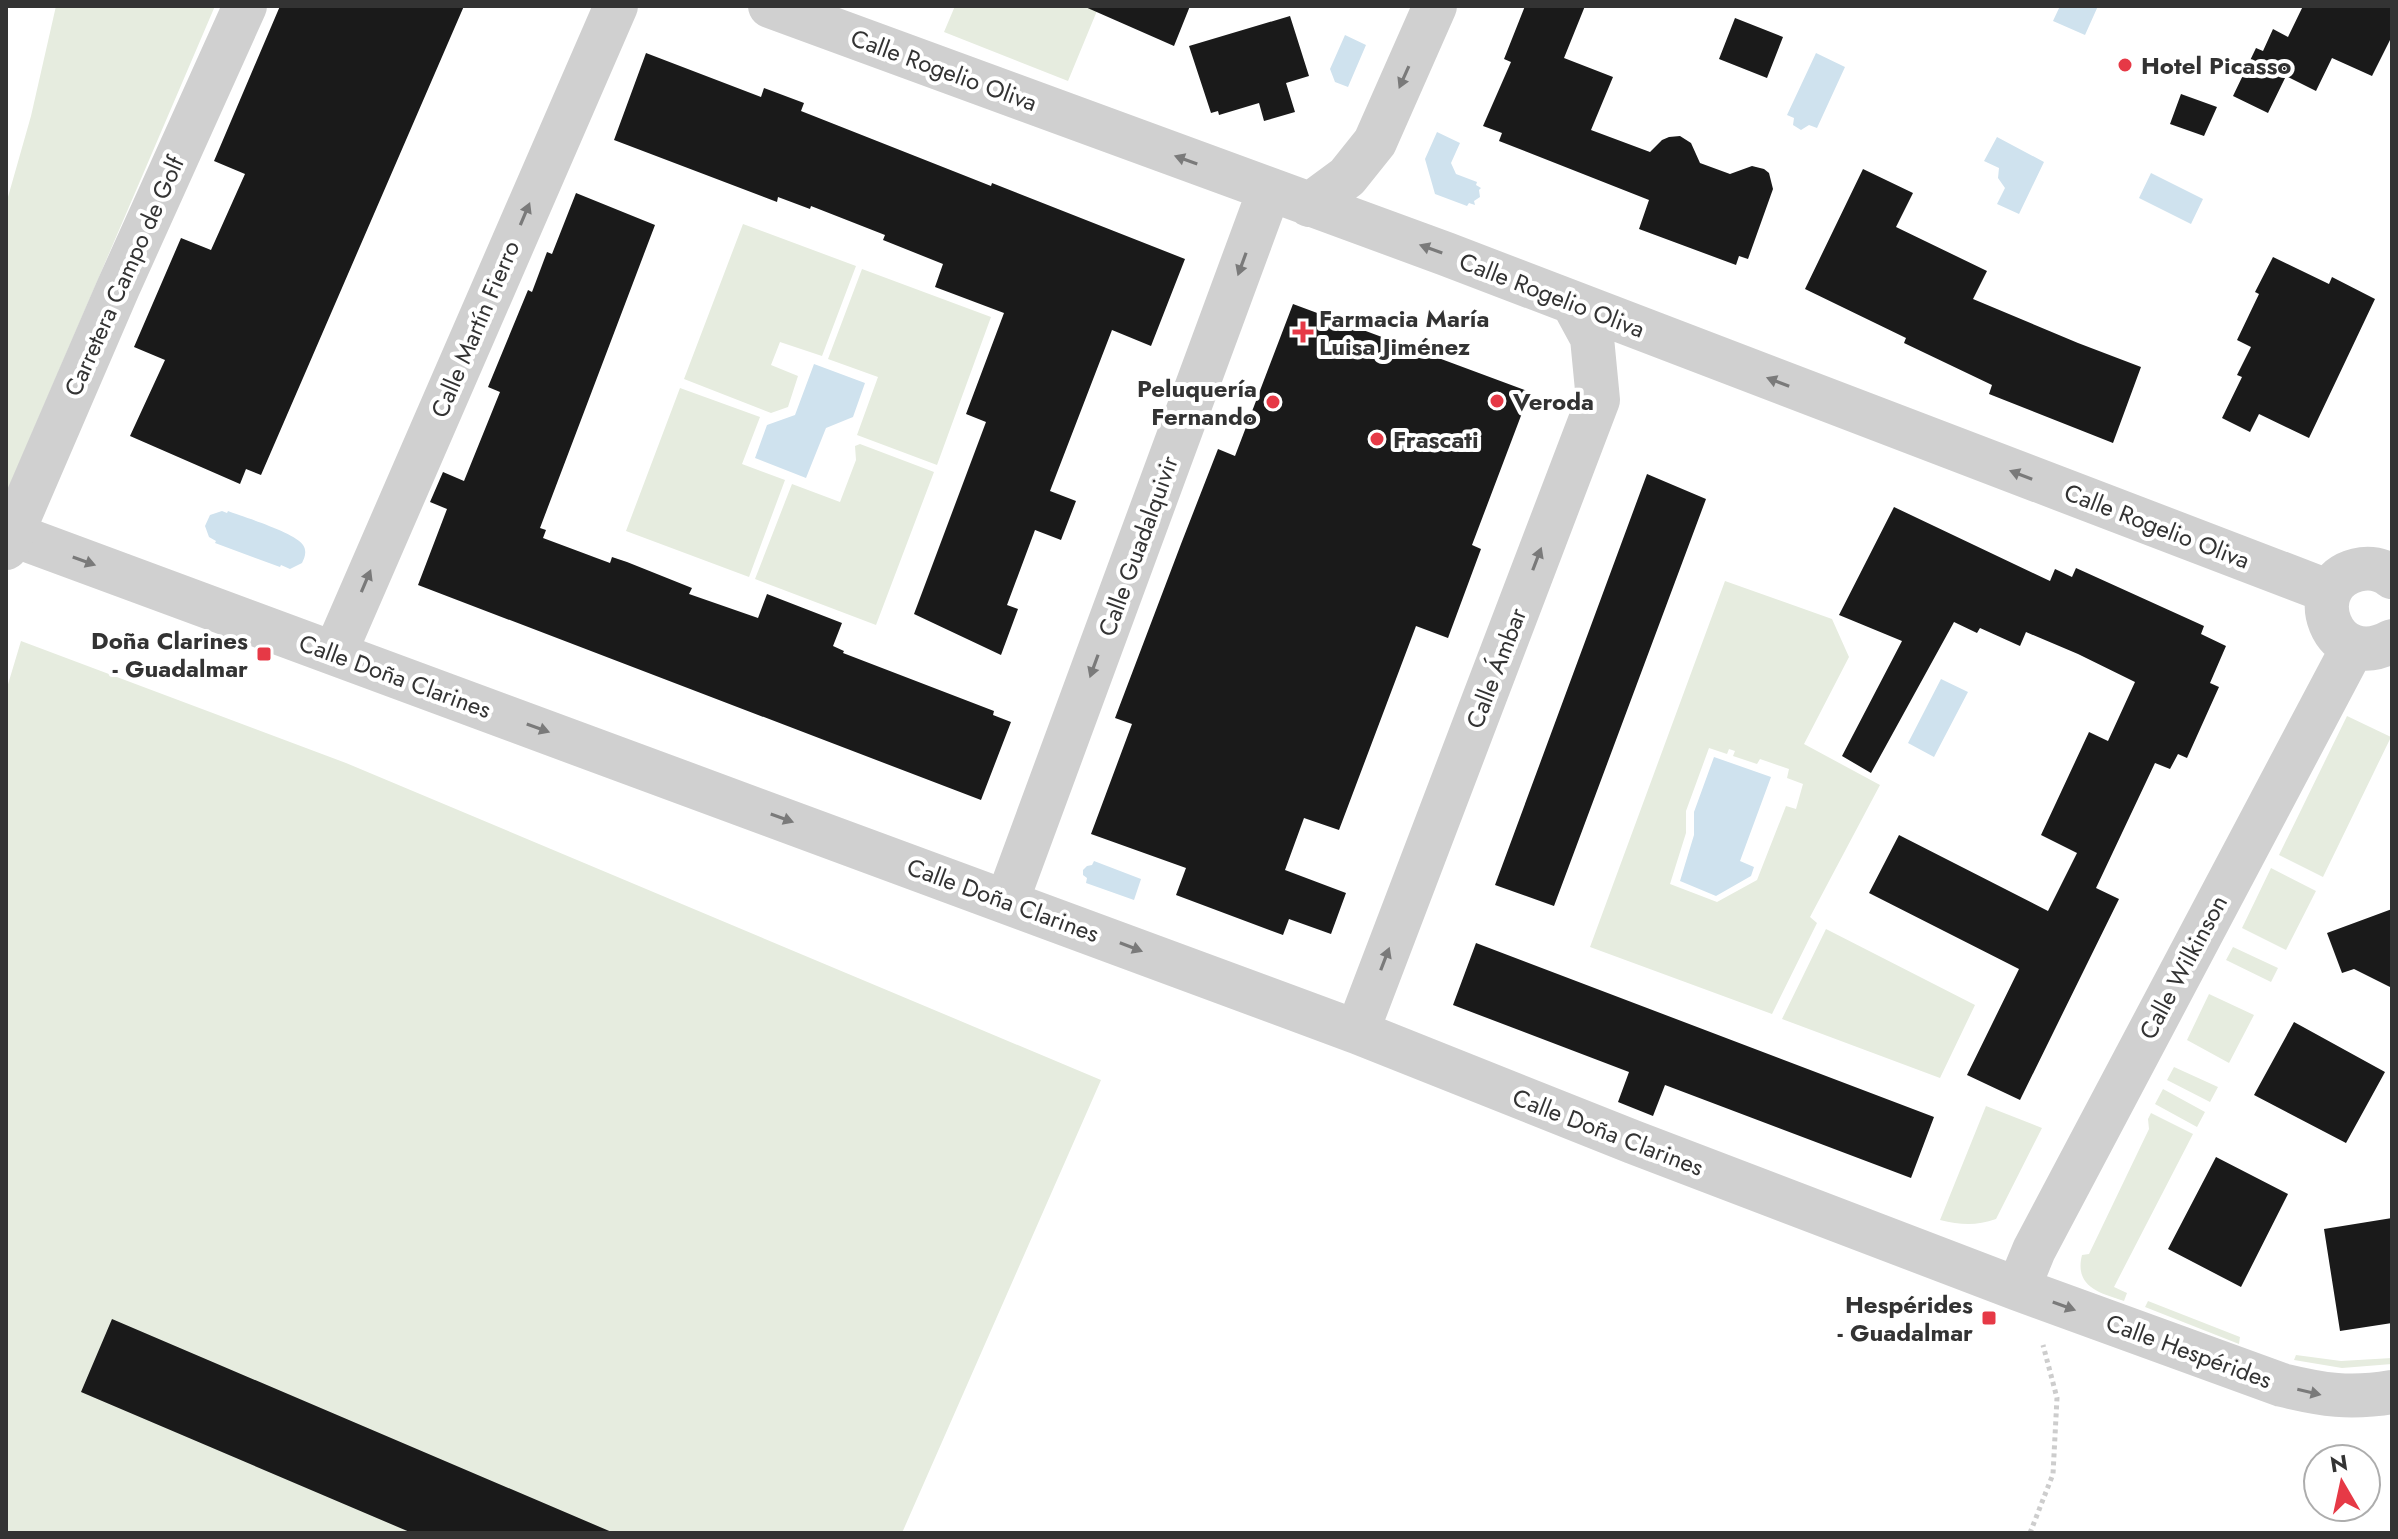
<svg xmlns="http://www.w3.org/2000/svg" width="2398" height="1539" viewBox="0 0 2398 1539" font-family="Jost,sans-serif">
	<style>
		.green { fill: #e6ecdf; fill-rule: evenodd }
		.water { fill: #cfe2ee }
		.building { fill: #1a1a1a }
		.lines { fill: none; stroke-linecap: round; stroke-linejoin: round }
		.path { stroke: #cdcdcd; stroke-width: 5; stroke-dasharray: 4 4; stroke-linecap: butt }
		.minor { stroke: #d0d0d0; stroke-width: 44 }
		.tertiary { stroke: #d0d0d0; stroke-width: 44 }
		.oneway { fill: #7a7a7a }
		.poi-dot { fill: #e63946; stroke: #fff; stroke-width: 3 }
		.labels { text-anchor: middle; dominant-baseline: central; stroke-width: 8; stroke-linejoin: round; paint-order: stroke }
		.poi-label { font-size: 24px; font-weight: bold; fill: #333; stroke: #fff; text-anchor: start }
		.street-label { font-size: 24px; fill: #333; stroke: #fff }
	</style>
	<rect width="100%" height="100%" fill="#fff"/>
	<path class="green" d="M56,6H215L6,494V204L31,116Z
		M955,6H1099L1068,81L944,32Z
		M743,224L856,266L822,356L780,342L771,365L798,376L788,407L771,413L684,379Z
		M862,269L991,317L937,465L857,435L878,377L828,359Z
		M680,388L760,417L742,464L785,480L749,577L626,531Z
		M860,444L934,472L876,625L755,579L792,484L840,502L856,460L855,446Z
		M1725,581L1832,619L1849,657L1804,744L1880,785L1810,917L1817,923L1772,1014L1590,947ZM1709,748L1727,754L1729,749L1735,751L1733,756L1757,764L1760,759L1789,769L1787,778L1803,784L1796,809L1786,806L1757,880L1717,902L1670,884L1686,833V811Z
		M21,641L346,763L1101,1080L902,1533H6V691Z
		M2347,716L2391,737L2323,877L2279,855Z
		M2271,868L2316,891L2286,950L2242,928Z
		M1826,929L1975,1005L1940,1078L1782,1019Z
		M2233,947L2278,968L2271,982L2226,960Z
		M2209,994L2254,1015L2229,1063L2187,1040Z
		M2174,1067L2218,1087L2210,1102L2167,1080Z
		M2163,1089L2205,1112L2197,1127L2155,1104Z
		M1986,1106L2042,1128L1996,1219C1976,1226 1961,1225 1940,1220Z
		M2151,1113L2193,1134L2114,1287L2127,1293L2124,1301C2100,1293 2074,1287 2082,1255L2089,1254L2149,1129L2148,1119Z
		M2148,1301L2240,1337L2239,1344L2145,1307Z
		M2296,1355L2341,1361L2392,1358V1364L2342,1368L2294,1360Z"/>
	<path class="water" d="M2060,6H2098L2085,35L2053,21Z
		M1345,35L1366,45L1348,87L1335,82L1330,69Z
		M1816,53L1845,67L1817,128L1809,125L1801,130L1793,125L1794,118L1787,115Z
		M1437,132L1460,143L1451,163L1456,174L1477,182L1476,185L1481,188L1479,190L1480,197L1474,201L1475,205L1469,203L1467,206L1435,194L1425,159Z
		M1997,137L2044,162L2019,214L1997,204L2005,188L1998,178L1999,168L1984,161Z
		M2151,173L2203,199L2191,224L2139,198Z
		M814,364L865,383L853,417L826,428L806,478L755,458L767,425L795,415Z
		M222,511L227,513L228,511C244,517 296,533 303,545C307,551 305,557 302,563L290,569L281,565L280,567L215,543L216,541L209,537L205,526L210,515Z
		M1941,679L1968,692L1934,757L1908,743Z
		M1714,757L1771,777L1740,861L1754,867L1751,876L1716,896L1680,881L1694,835V812Z
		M1094,861L1141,879L1134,900L1086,883L1087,878L1083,875V870L1087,866L1092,865Z"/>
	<path class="building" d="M280,6H464L261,475L246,469L240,484L130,436L165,360L134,347L181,238L211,250L245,174L214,161Z
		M1083,6H1190L1174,46Z
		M1525,6H1585L1564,58L1613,77L1591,130L1650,152L1662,140L1669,137L1680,136L1691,143L1700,163L1730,174L1752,166L1764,169L1769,173L1773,189L1748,259L1739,256L1736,265L1639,229L1649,200L1499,141L1502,133L1483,126L1511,62L1504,59Z
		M2303,6H2392V36L2372,76L2332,58L2316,91L2286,76L2268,113L2233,96L2256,48L2263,51L2273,29L2288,37Z
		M1290,16L1309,76L1286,83L1295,112L1264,121L1259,103L1219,115L1218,111L1211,113L1189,46Z
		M1735,18L1783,37L1767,78L1719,59Z
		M646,53L761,97L764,88L804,103L801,111L991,186L992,183L1185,259L1151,346L1112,330L1050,491L1076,501L1061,540L1035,530L1007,605L1018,609L1001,655L914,614L986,422L966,414L1004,313L935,287L943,264L883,240L885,235L811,206L810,209L778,197L777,202L614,140Z
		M2181,94L2217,107L2204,136L2170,124Z
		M1863,169L1913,193L1896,227L1987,271L1973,299L2078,343L2141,367L2113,443L1989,394L1992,385L1904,343L1906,338L1805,289Z
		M576,193L655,225L540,528L546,530L543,538L610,563L612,557L627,562L692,588L689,594L758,618L767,594L842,623L833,646L844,651L843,653L994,711L993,715L1011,722L981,800L418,585L447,509L430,502L443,472L464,481L500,392L488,387L528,290L532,292L547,252L552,254Z
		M2273,257L2329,284L2332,277L2375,299L2309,438L2259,414L2250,432L2222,418L2242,377L2237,375L2251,347L2237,340L2259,294L2255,292Z
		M1293,304L1530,392L1472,545L1481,549L1448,638L1416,626L1339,830L1304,818L1285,870L1346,893L1331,934L1289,919L1283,935L1176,895L1186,868L1091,834L1132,724L1115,718L1181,544L1218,449L1235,456Z
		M1647,474L1706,499L1554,906L1495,885Z
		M1894,507L2050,581L2055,569L2072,577L2076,568L2204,626L2201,634L2226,646L2210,683L2219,687L2187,758L2178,754L2170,769L2155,763L2096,888L2119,899L2020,1100L1967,1075L2019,969L1869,893L1899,835L2048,911L2077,853L2041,835L2089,732L2108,741L2135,682L2078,654L2026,632L2020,646L1980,628L1977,633L1954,622L1871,773L1842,756L1902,641L1839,615Z
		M2392,909V988L2354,969L2342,973L2327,933Z
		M1476,943L1934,1117L1911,1178L1665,1085L1653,1116L1618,1102L1629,1072L1453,1005Z
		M2294,1022L2385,1072L2346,1143L2254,1095Z
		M2216,1157L2288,1194L2241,1287L2168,1249Z
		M2392,1218V1323L2340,1331L2324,1229Z
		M112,1319L614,1533H412L81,1392Z"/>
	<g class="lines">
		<path class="path" d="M2030,1533L2053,1474L2057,1398L2043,1345"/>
		<path class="minor" d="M770,6L1446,254L2330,592
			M1309,205L1347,177L1375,142L1435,6
			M11,534L1357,1032L1633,1142L2018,1289L2282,1385C2323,1395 2350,1399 2392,1392
			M2392,577C2382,569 2369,567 2357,570C2300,584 2331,675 2392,641
			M335,653L616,6
			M1007,901L1269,191
			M1357,1032L1598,400L1592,338L1573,303
			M2018,1289L2034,1250L2353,647"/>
		<path class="tertiary" d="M6,548L118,288L245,6"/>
	</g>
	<defs><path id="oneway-solid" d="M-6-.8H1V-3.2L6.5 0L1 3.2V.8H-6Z" transform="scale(2)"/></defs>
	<g class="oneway">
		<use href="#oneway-solid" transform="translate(1404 77) rotate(114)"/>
		<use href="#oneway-solid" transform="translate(1186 160) rotate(-160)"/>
		<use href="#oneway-solid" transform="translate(525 214) rotate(-67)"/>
		<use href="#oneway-solid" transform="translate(1431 249) rotate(-160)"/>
		<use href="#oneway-solid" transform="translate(1242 264) rotate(110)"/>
		<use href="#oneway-solid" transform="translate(1778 382) rotate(-159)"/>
		<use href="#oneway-solid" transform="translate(2021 475) rotate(-159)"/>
		<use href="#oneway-solid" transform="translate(1537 559) rotate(-69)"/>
		<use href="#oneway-solid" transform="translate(84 561) rotate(20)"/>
		<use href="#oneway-solid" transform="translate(366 581) rotate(-67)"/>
		<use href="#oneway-solid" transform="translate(1094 666) rotate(110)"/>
		<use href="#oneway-solid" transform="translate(538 728) rotate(20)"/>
		<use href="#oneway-solid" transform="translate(782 818) rotate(20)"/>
		<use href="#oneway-solid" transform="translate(1131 947) rotate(21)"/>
		<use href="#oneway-solid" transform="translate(1385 959) rotate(-69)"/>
		<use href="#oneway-solid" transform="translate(2064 1306) rotate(20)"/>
		<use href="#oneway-solid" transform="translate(2309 1392) rotate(13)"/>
	</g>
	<g class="poi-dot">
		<circle cx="2125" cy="65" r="8"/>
		<path d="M1299 320h8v8h8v8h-8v8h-8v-8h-8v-8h8z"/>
		<circle cx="1497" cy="401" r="8"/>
		<circle cx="1273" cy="402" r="8"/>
		<circle cx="1377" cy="439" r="8"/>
		<rect x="256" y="646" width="16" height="16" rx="4"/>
		<rect x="1981" y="1310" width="16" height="16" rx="4"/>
	</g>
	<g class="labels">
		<g class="poi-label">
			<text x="2141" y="65">Hotel Picasso</text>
			<text x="1319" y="318">Farmacia María<tspan x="1319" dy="28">Luisa Jiménez</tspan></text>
			<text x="1257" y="388" text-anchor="end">Peluquería<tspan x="1257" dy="28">Fernando</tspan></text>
			<text x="1513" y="401">Veroda</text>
			<text x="1393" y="439">Frascati</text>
			<text x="248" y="640" text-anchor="end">Doña Clarines<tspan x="248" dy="28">- Guadalmar</tspan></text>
			<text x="1973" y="1304" text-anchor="end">Hespérides<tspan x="1973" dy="28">- Guadalmar</tspan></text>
		</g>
		<g class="street-label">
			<text transform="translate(944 70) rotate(20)">Calle Rogelio Oliva</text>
			<text transform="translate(124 276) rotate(-66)">Carretera Campo de Golf</text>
			<text transform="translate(1552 295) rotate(21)">Calle Rogelio Oliva</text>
			<text transform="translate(475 329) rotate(-67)">Calle Martín Fierro</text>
			<text transform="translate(2157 526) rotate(21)">Calle Rogelio Oliva</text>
			<text transform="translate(1138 546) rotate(-70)">Calle Guadalquivir</text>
			<text transform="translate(1496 668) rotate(-69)">Calle Ámbar</text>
			<text transform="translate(395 676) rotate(20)">Calle Doña Clarines</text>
			<text transform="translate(1003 900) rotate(20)">Calle Doña Clarines</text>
			<text transform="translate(2183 967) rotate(-62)">Calle Wilkinson</text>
			<text transform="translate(1608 1132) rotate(21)">Calle Doña Clarines</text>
			<text transform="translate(2189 1351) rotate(20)">Calle Hespérides</text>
		</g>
	</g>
	<rect width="2398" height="1539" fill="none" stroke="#333333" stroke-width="16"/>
	<g transform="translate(2342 1483) rotate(351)"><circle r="38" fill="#ffffff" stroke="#adadad" stroke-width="2"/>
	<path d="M0-6L14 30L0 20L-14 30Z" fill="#e63946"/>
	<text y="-12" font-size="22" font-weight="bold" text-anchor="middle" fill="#333333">N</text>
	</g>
</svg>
